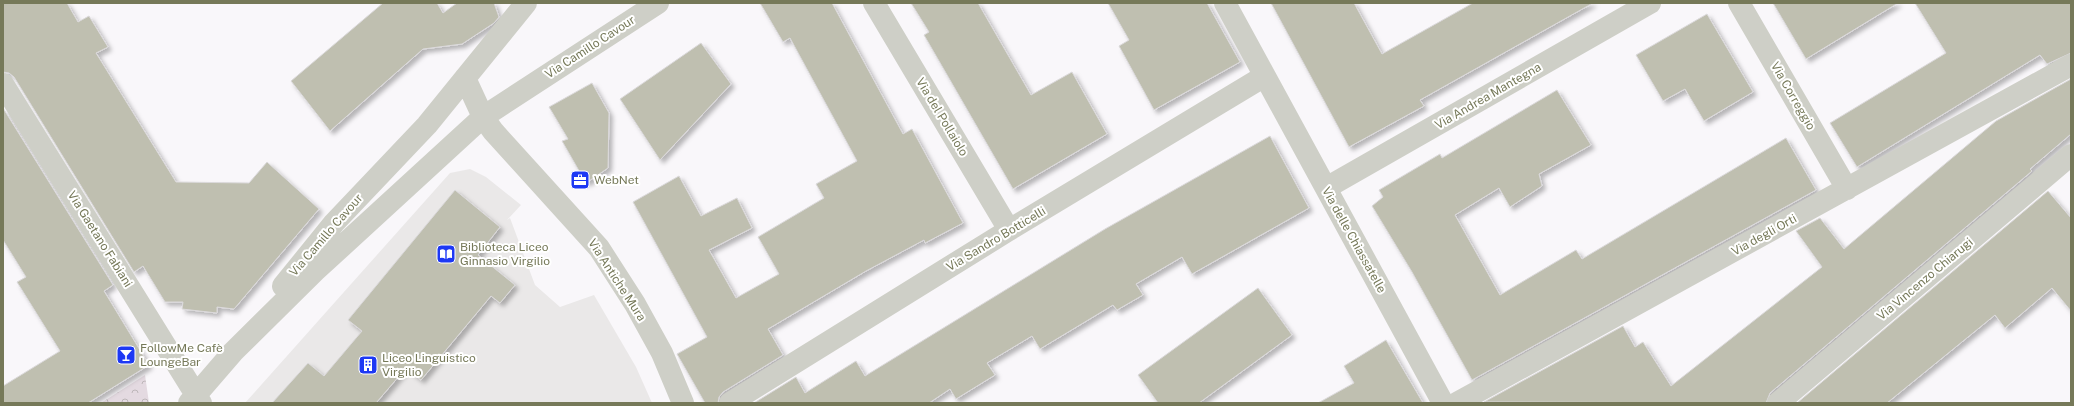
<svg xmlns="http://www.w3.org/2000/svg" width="2074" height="406" viewBox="0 0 2074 406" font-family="'Public Sans',sans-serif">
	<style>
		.built { fill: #eae8e8 }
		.forest { fill: url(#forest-crowns) }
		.building { fill: #bfbfb0; stroke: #dbd9db; filter: url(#shadow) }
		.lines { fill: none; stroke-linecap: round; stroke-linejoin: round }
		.minor { stroke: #cecfc7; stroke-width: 22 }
		.labels { text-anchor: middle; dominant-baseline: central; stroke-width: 4; stroke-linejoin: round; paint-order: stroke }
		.street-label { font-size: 12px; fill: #767959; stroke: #fff }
		.poi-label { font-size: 12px; fill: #767959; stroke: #fff; text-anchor: start }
	</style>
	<defs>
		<pattern id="forest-crowns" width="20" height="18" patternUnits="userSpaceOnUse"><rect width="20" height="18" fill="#e4dae1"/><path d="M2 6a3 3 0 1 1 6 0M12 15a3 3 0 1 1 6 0" fill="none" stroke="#bdb6b9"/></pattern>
		<filter id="shadow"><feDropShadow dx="3.5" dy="3.5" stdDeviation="2" flood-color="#0004"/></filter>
	</defs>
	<rect width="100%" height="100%" fill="#f9f7fa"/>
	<path class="built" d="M470,169L486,177L521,205L507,220L510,218L535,285L560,307L594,295L636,367L652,403H245L450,173Z"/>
	<path class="forest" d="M145,375L149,403H101Z"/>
	<path class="building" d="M3,3H67L78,22L89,16L108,47L96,53L176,182L249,183L267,162L319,209L234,309L217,307V313L182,309L183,302H165L143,266L134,272L14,77L9,73L3,72Z
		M383,3H437L443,13L457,3H494L499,17L494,23L462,44L423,49L330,131L291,81Z
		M760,3H832L903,134L912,129L963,223L925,243L924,240L866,271L768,329L783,355L723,392L719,397L718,403H705L677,354L707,337L633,202L679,176L701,216L737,198L752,228L709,250L736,298L779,274L758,237L824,198L816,184L857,161L790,38L783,42Z
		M911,3H978L1031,95L1072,72L1107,134L1013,189L924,35L929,32Z
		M1108,3H1207L1240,62L1154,110L1119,46L1129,40Z
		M1271,3H1354L1382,54L1473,3H1593L1420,100L1424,106L1349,147Z
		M1773,3H1898L1806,59Z
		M1915,3H2071V53L2047,64L2040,55L1857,167L1830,123L1946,53Z
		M1707,14L1753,92L1704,121L1685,89L1663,101L1636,55Z
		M701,43L731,84L660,160L620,99Z
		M2071,79V134L2030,169L2032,171L1770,393L1766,403L1484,402L1623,326L1635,347L1643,342L1671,386L1822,267L1796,231L1820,218L1844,249L1996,121Z
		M592,83L609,113L608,168L586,183L562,141L568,139L549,107Z
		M1557,90L1591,145L1539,174L1542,186L1510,207L1499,188L1455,215L1500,295L1576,250L1582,259L1786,138L1816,190L1472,380L1412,272L1372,206L1383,197L1379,190L1440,154L1442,158Z
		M3,108L113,285L104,291L149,365L88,403H3V386L60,351L17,282L26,277L3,240Z
		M1270,136L1309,208L1192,274L1182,257L1136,284L1143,295L1117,310L1113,305L1040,349L1032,336L987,363L995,375L956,399L950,389L929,403H754L796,377L805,393L856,361L865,376L1105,229Z
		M455,190L500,227L478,255L515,285L500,303L491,296L421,380L406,368L376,403H272L308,363L324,376L362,331L348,320Z
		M2048,191L2071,218V311L2052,288L2005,328L1995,315L1887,403H1797Z
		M1258,288L1292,335L1199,403H1158L1138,375Z
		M1386,340L1423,403H1318L1354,383L1344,366Z"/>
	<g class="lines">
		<path class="minor" d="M874,3L1009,230
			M1225,3L1443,403
			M1739,3L1847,189
			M465,78L483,117L493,131L599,248L635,304L662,353L683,403
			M3,84L201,403
			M1326,188L1650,3
			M283,286L334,223L427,125L526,3
			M189,403L233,352L315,271L483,117L658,3
			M730,403L1009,230L1263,77
			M1457,403L2071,65
			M1778,403L2071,155"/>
	</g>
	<defs>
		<g id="office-square" transform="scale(1)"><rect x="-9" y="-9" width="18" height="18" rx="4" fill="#1d38f4" stroke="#fff"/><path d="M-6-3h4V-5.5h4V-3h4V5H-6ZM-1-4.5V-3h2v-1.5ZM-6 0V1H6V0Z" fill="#fff"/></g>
		<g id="library-square" transform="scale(1)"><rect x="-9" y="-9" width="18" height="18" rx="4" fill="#1d38f4" stroke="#fff"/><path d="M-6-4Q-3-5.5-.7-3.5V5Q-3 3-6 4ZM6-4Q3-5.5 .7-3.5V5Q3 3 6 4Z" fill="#fff"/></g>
		<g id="bar-square" transform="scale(1)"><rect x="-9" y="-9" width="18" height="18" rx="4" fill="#1d38f4" stroke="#fff"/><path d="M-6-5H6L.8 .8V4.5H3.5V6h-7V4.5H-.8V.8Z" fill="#fff"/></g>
		<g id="building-square" transform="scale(1)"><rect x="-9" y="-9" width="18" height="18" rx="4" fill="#1d38f4" stroke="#fff"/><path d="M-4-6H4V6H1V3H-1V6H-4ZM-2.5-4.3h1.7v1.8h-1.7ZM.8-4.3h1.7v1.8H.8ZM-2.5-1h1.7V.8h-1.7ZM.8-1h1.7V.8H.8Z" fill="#fff"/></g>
	</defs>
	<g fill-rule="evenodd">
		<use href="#office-square" x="580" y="180"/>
		<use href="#library-square" x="446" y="254"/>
		<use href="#bar-square" x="126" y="355"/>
		<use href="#building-square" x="368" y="365"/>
	</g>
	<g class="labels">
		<g class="street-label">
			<text transform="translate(590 47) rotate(-33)">Via Camillo Cavour</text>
			<text transform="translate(1488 96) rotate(-30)">Via Andrea Mantegna</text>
			<text transform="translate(1793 96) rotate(60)">Via Correggio</text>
			<text transform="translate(942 117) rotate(59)">Via del Pollaiolo</text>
			<text transform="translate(326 235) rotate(-49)">Via Camillo Cavour</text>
			<text transform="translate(1764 235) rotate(-29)">Via degli Orti</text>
			<text transform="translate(100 239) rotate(58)">Via Gaetano Fabiani</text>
			<text transform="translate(996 239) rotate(-31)">Via Sandro Botticelli</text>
			<text transform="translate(1354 240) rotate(61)">Via delle Chiassatelle</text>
			<text transform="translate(1925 279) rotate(-40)">Via Vincenzo Chiarugi</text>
			<text transform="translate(617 280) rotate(57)">Via Antiche Mura</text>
		</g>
		<g class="poi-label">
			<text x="594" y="180">WebNet</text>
			<text x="460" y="247">Biblioteca Liceo<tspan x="460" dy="14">Ginnasio Virgilio</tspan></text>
			<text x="140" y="348">FollowMe Cafè<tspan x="140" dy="14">LoungeBar</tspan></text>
			<text x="382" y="358">Liceo Linguistico<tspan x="382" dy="14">Virgilio</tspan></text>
		</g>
	</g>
	<rect width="2074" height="406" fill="none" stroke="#767959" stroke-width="8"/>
</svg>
